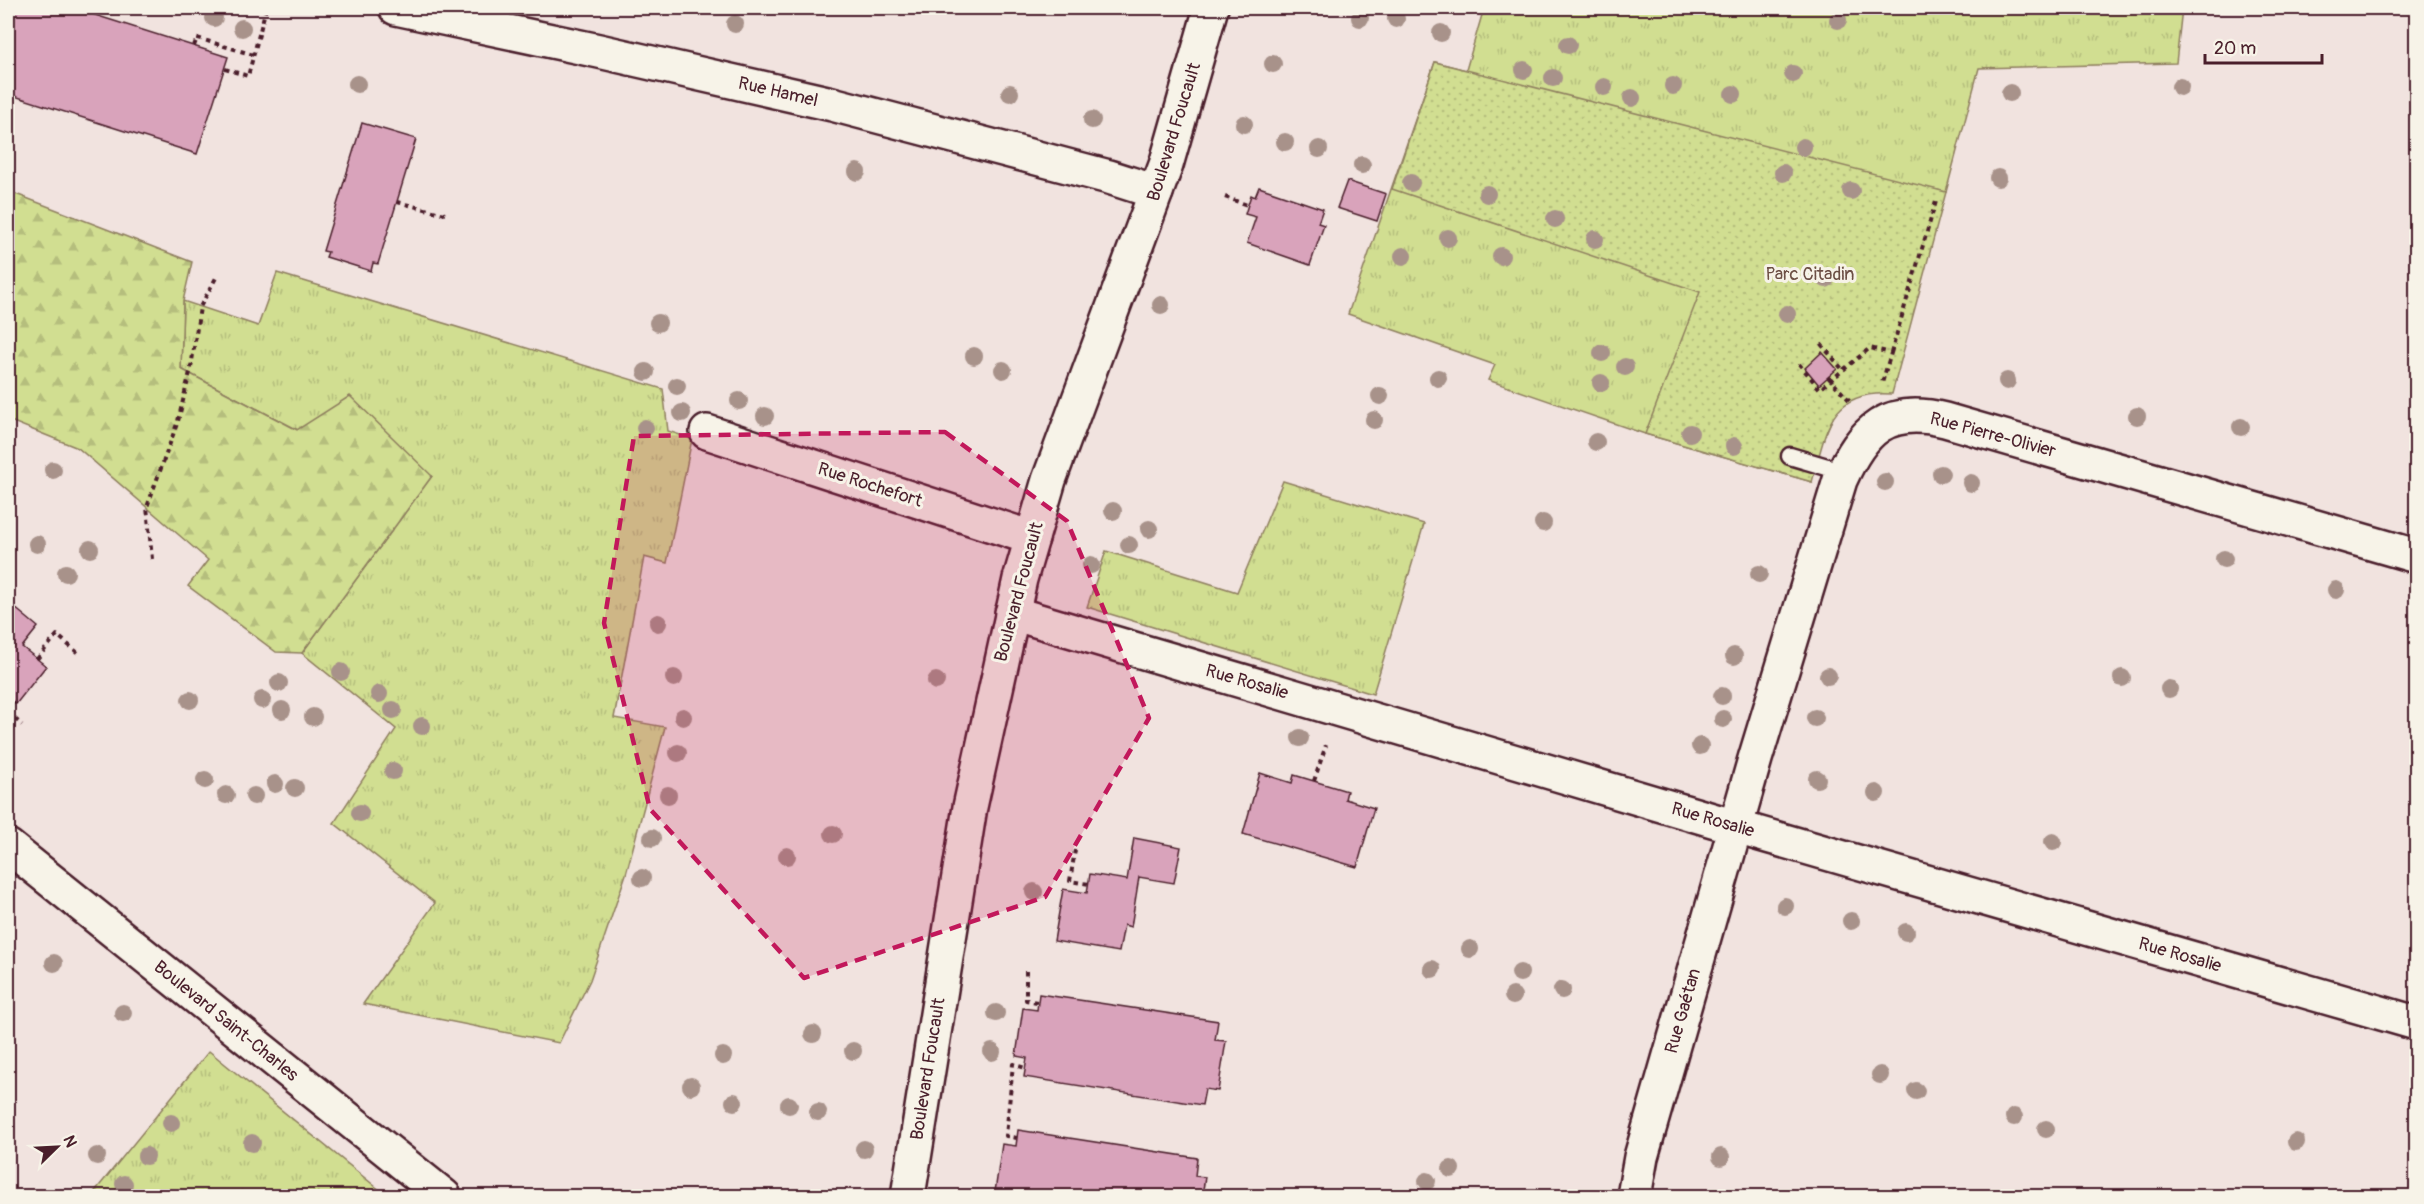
<svg xmlns="http://www.w3.org/2000/svg" width="2424" height="1204" viewBox="0 0 2424 1204" font-family="Pangolin,sans-serif">
	<style>
		.grass { fill: url(#grass-tufts); stroke: #8e7e5e; stroke-width: 1.5 }
		.forest { fill: url(#forest-firs); stroke: #8e7e5e; stroke-width: 1.5 }
		.park { fill: url(#park-dots); stroke: #8e7e5e; stroke-width: 1.5 }
		.building { fill: #d9a3bb; stroke: #4a1f2b; stroke-width: 1.5 }
		.lines { fill: none; stroke-linecap: round; stroke-linejoin: round }
		.service-casing { stroke: #4a1f2b; stroke-width: 21 }
		.minor-casing { stroke: #4a1f2b; stroke-width: 38 }
		.tertiary-casing { stroke: #4a1f2b; stroke-width: 38 }
		.path { stroke: #4a1f2b; stroke-width: 4; stroke-dasharray: 4.5 4.5; stroke-linecap: butt }
		.service { stroke: #f7f3e8; stroke-width: 16 }
		.minor { stroke: #f7f3e8; stroke-width: 33 }
		.tertiary { stroke: #f7f3e8; stroke-width: 33 }
		.tree { fill: #a8928a }
		.marked { fill: #c2185b; fill-opacity: 0.2; stroke: #c2185b; stroke-width: 4.5; stroke-dasharray: 12 8; stroke-linejoin: round }
		.labels { text-anchor: middle; dominant-baseline: central; stroke-width: 6; stroke-linejoin: round; paint-order: stroke }
		.street-label { font-size: 18px; fill: #4a1f2b; stroke: #f7f3e8 }
		.park-label { font-size: 18px; fill: #6c4f44; stroke: #f7f3e8 }
	</style>
	<defs>
		<pattern id="grass-tufts" width="24" height="20" patternUnits="userSpaceOnUse" patternTransform="scale(1.5)"><rect width="24" height="20" fill="#d1de91"/><path d="M3 7l-1-3M5 7V3M7 7l1-3M15 17l-1-3M17 17v-4M19 17l1-3" fill="none" stroke="#b5be7d"/></pattern>
		<pattern id="forest-firs" width="22" height="20" patternUnits="userSpaceOnUse" patternTransform="scale(1.5)"><rect width="22" height="20" fill="#d1de91"/><path d="M5 1l3.5 6h-7zM16 11l3.5 6h-7z" fill="#b5be7d"/></pattern>
		<pattern id="park-dots" width="8" height="8" patternUnits="userSpaceOnUse" patternTransform="scale(1.5)"><rect width="8" height="8" fill="#d1de91"/><path d="M2 2h.1M6 6h.1" fill="none" stroke="#b5be7d" stroke-width="1.8" stroke-linecap="round"/></pattern>
	</defs>
	<rect width="100%" height="100%" fill="#f1e3df"/>
	<filter id="ink" filterUnits="userSpaceOnUse"><feTurbulence type="fractalNoise" baseFrequency=".0167" numOctaves="2"/><feDisplacementMap in="SourceGraphic" scale="12" xChannelSelector="R" yChannelSelector="G"/><feConvolveMatrix kernelMatrix="1 2 1 2 8 2 1 2 1" color-interpolation-filters="sRGB"/></filter>
	<g filter="url(#ink)">
		<path class="grass" d="M1484,8H2182L2176,63L1979,68L1946,192L1933,189L1826,433L1785,443L1812,482L1645,434L1488,380L1495,365L1348,314L1435,62L1466,70Z
			M277,273L663,389L668,431L692,439L667,563L644,557L614,718L665,727L626,874L590,980L559,1043L363,1004L435,903L334,823L396,729L302,653L432,476L298,430L181,369L183,301L258,326Z
			M1283,481L1424,524L1373,694L1087,607L1106,551L1237,592Z
			M209,1051L387,1196H91Z"/>
		<path class="forest" d="M8,191L192,262L183,301L181,369L297,430L350,396L432,476L302,653L276,652L188,586L208,560L78,448L8,420Z"/>
		<path class="park" d="M1435,62L1946,192L1892,394C1828,389 1826,433 1812,482L1645,434L1700,292L1392,189Z"/>
		<path class="building" d="M8,8H73L228,57L197,154L8,94Z
			M362,123L416,139L378,264L373,263L371,271L326,257L328,252L323,251Z
			M1347,181L1386,194L1377,221L1337,208Z
			M1259,187L1323,209L1318,223L1324,225L1310,265L1247,243L1256,217L1245,214L1251,195L1255,197Z
			M1822,352L1837,369L1819,385L1805,368Z
			M8,602L38,627L22,647L46,666L16,704L8,697Z
			M1260,773L1292,783L1294,775L1347,791L1345,799L1374,808L1357,867L1243,834Z
			M1134,838L1181,847L1174,883L1139,877L1131,927L1124,925L1119,952L1054,941L1063,889L1087,893L1090,874L1127,880Z
			M1039,994L1218,1021L1215,1040L1226,1041L1218,1091L1205,1089L1202,1105L1024,1077L1027,1058L1016,1056L1023,1008L1037,1010Z
			M1018,1130L1197,1158L1195,1176L1205,1177L1202,1196H1006V1194L995,1192L1002,1144L1016,1146Z"/>
		<g class="lines">
			<g class="service-casing">
				<path id="service" d="M1790,456L1844,472"/>
			</g>
			<g class="minor-casing">
				<path id="minor" d="M396,8L599,51L832,104L1109,177L1156,192
					M707,432L1032,538
					M1012,613L1736,827L2416,1023
					M1634,1196L1641,1157L1755,759L1840,480C1863,429 1887,406 1945,420L2416,556"/>
			</g>
			<g class="tertiary-casing">
				<path id="tertiary" d="M8,846L444,1196
					M908,1196L970,807L1020,579L1049,480L1166,165L1211,8"/>
			</g>
			<path class="path" d="M194,46L197,38L254,55
				M225,69L248,76L266,8
				M1225,197L1247,205
				M397,202L449,215
				M1821,344L1843,370
				M1891,353L1937,198
				M1799,364L1820,389L1870,348L1891,353L1882,383
				M1828,377L1850,401
				M152,559L147,507L178,421L191,368L200,307L217,276
				M37,659L57,635L78,653
				M8,713L22,725
				M1314,781L1326,745
				M1075,850L1070,881L1089,884
				M1026,971V1000L1037,1002
				M1017,1138L1006,1136L1013,1064L1025,1068"/>
			<use href="#service" class="service"/>
			<use href="#minor" class="minor"/>
			<use href="#tertiary" class="tertiary"/>
		</g>
		<g class="tree">
			<circle cx="214" cy="18" r="9"/>
			<circle cx="1360" cy="18" r="9"/>
			<circle cx="1396" cy="19" r="9"/>
			<circle cx="1838" cy="20" r="9"/>
			<circle cx="735" cy="24" r="9"/>
			<circle cx="242" cy="28" r="9"/>
			<circle cx="1441" cy="33" r="9"/>
			<circle cx="1568" cy="45" r="9"/>
			<circle cx="1273" cy="64" r="9"/>
			<circle cx="1524" cy="70" r="9"/>
			<circle cx="1793" cy="74" r="9"/>
			<circle cx="1553" cy="78" r="9"/>
			<circle cx="357" cy="84" r="9"/>
			<circle cx="1673" cy="86" r="9"/>
			<circle cx="1604" cy="87" r="9"/>
			<circle cx="2180" cy="87" r="9"/>
			<circle cx="1010" cy="93" r="9"/>
			<circle cx="2010" cy="93" r="9"/>
			<circle cx="1733" cy="94" r="9"/>
			<circle cx="1632" cy="98" r="9"/>
			<circle cx="1092" cy="120" r="9"/>
			<circle cx="1244" cy="124" r="9"/>
			<circle cx="1285" cy="142" r="9"/>
			<circle cx="1803" cy="147" r="9"/>
			<circle cx="1319" cy="149" r="9"/>
			<circle cx="1362" cy="165" r="9"/>
			<circle cx="857" cy="172" r="9"/>
			<circle cx="1783" cy="173" r="9"/>
			<circle cx="1998" cy="178" r="9"/>
			<circle cx="1411" cy="183" r="9"/>
			<circle cx="1851" cy="191" r="9"/>
			<circle cx="1487" cy="194" r="9"/>
			<circle cx="1555" cy="219" r="9"/>
			<circle cx="1448" cy="238" r="9"/>
			<circle cx="1595" cy="239" r="9"/>
			<circle cx="1403" cy="256" r="9"/>
			<circle cx="1501" cy="256" r="9"/>
			<circle cx="1826" cy="279" r="9"/>
			<circle cx="1161" cy="305" r="9"/>
			<circle cx="1787" cy="314" r="9"/>
			<circle cx="658" cy="323" r="9"/>
			<circle cx="1602" cy="353" r="9"/>
			<circle cx="974" cy="356" r="9"/>
			<circle cx="1625" cy="367" r="9"/>
			<circle cx="1003" cy="370" r="9"/>
			<circle cx="646" cy="372" r="9"/>
			<circle cx="1438" cy="378" r="9"/>
			<circle cx="2007" cy="381" r="9"/>
			<circle cx="1601" cy="383" r="9"/>
			<circle cx="677" cy="386" r="9"/>
			<circle cx="1380" cy="396" r="9"/>
			<circle cx="739" cy="401" r="9"/>
			<circle cx="682" cy="413" r="9"/>
			<circle cx="765" cy="416" r="9"/>
			<circle cx="2137" cy="416" r="9"/>
			<circle cx="1374" cy="420" r="9"/>
			<circle cx="2241" cy="427" r="9"/>
			<circle cx="645" cy="428" r="9"/>
			<circle cx="1690" cy="433" r="9"/>
			<circle cx="1596" cy="442" r="9"/>
			<circle cx="1734" cy="446" r="9"/>
			<circle cx="53" cy="470" r="9"/>
			<circle cx="1941" cy="474" r="9"/>
			<circle cx="1885" cy="482" r="9"/>
			<circle cx="1971" cy="483" r="9"/>
			<circle cx="1113" cy="511" r="9"/>
			<circle cx="1543" cy="523" r="9"/>
			<circle cx="1149" cy="529" r="9"/>
			<circle cx="37" cy="544" r="9"/>
			<circle cx="1129" cy="545" r="9"/>
			<circle cx="90" cy="549" r="9"/>
			<circle cx="2224" cy="559" r="9"/>
			<circle cx="1091" cy="565" r="9"/>
			<circle cx="66" cy="573" r="9"/>
			<circle cx="1759" cy="574" r="9"/>
			<circle cx="2336" cy="590" r="9"/>
			<circle cx="658" cy="623" r="9"/>
			<circle cx="1734" cy="656" r="9"/>
			<circle cx="341" cy="672" r="9"/>
			<circle cx="1828" cy="676" r="9"/>
			<circle cx="674" cy="678" r="9"/>
			<circle cx="2122" cy="678" r="9"/>
			<circle cx="936" cy="681" r="9"/>
			<circle cx="279" cy="683" r="9"/>
			<circle cx="2169" cy="689" r="9"/>
			<circle cx="379" cy="694" r="9"/>
			<circle cx="1722" cy="696" r="9"/>
			<circle cx="190" cy="700" r="9"/>
			<circle cx="262" cy="700" r="9"/>
			<circle cx="282" cy="710" r="9"/>
			<circle cx="393" cy="710" r="9"/>
			<circle cx="313" cy="717" r="9"/>
			<circle cx="683" cy="717" r="9"/>
			<circle cx="1815" cy="718" r="9"/>
			<circle cx="1723" cy="719" r="9"/>
			<circle cx="422" cy="726" r="9"/>
			<circle cx="1300" cy="738" r="9"/>
			<circle cx="1700" cy="746" r="9"/>
			<circle cx="678" cy="753" r="9"/>
			<circle cx="393" cy="771" r="9"/>
			<circle cx="1817" cy="779" r="9"/>
			<circle cx="205" cy="780" r="9"/>
			<circle cx="275" cy="784" r="9"/>
			<circle cx="295" cy="788" r="9"/>
			<circle cx="1876" cy="793" r="9"/>
			<circle cx="226" cy="795" r="9"/>
			<circle cx="668" cy="795" r="9"/>
			<circle cx="254" cy="796" r="9"/>
			<circle cx="360" cy="813" r="9"/>
			<circle cx="833" cy="834" r="9"/>
			<circle cx="652" cy="838" r="9"/>
			<circle cx="2053" cy="842" r="9"/>
			<circle cx="787" cy="856" r="9"/>
			<circle cx="642" cy="878" r="9"/>
			<circle cx="1034" cy="892" r="9"/>
			<circle cx="1785" cy="906" r="9"/>
			<circle cx="1851" cy="921" r="9"/>
			<circle cx="1906" cy="932" r="9"/>
			<circle cx="1470" cy="949" r="9"/>
			<circle cx="54" cy="963" r="9"/>
			<circle cx="1432" cy="969" r="9"/>
			<circle cx="1520" cy="973" r="9"/>
			<circle cx="1562" cy="990" r="9"/>
			<circle cx="1513" cy="996" r="9"/>
			<circle cx="123" cy="1013" r="9"/>
			<circle cx="996" cy="1013" r="9"/>
			<circle cx="813" cy="1034" r="9"/>
			<circle cx="853" cy="1051" r="9"/>
			<circle cx="992" cy="1052" r="9"/>
			<circle cx="723" cy="1056" r="9"/>
			<circle cx="1880" cy="1075" r="9"/>
			<circle cx="691" cy="1086" r="9"/>
			<circle cx="1916" cy="1091" r="9"/>
			<circle cx="734" cy="1102" r="9"/>
			<circle cx="789" cy="1105" r="9"/>
			<circle cx="818" cy="1112" r="9"/>
			<circle cx="2014" cy="1117" r="9"/>
			<circle cx="171" cy="1123" r="9"/>
			<circle cx="2046" cy="1129" r="9"/>
			<circle cx="2296" cy="1142" r="9"/>
			<circle cx="252" cy="1143" r="9"/>
			<circle cx="864" cy="1149" r="9"/>
			<circle cx="97" cy="1156" r="9"/>
			<circle cx="146" cy="1156" r="9"/>
			<circle cx="1721" cy="1157" r="9"/>
			<circle cx="1451" cy="1169" r="9"/>
			<circle cx="1427" cy="1181" r="9"/>
			<circle cx="124" cy="1184" r="9"/>
		</g>
	</g>
	<path class="marked" d="M945,432L1067,521L1149,718L1045,897L804,978L650,809L604,623L634,436Z"/>
	<g class="labels">
		<g class="street-label">
			<text transform="translate(778 92) rotate(13)">Rue Hamel</text>
			<text transform="translate(1174 132) rotate(-73)">Boulevard Foucault</text>
			<text transform="translate(1993 435) rotate(15)">Rue Pierre-Olivier</text>
			<text transform="translate(870 485) rotate(18)">Rue Rochefort</text>
			<text transform="translate(1019 592) rotate(-75)">Boulevard Foucault</text>
			<text transform="translate(1247 682) rotate(16)">Rue Rosalie</text>
			<text transform="translate(1713 820) rotate(16)">Rue Rosalie</text>
			<text transform="translate(2180 955) rotate(16)">Rue Rosalie</text>
			<text transform="translate(1683 1011) rotate(-74)">Rue Gaétan</text>
			<text transform="translate(226 1021) rotate(39)">Boulevard Saint-Charles</text>
			<text transform="translate(928 1069) rotate(-81)">Boulevard Foucault</text>
		</g>
		<g class="park-label">
			<text x="1810" y="274">Parc Citadin</text>
		</g>
	</g>
	<rect width="2424" height="1204" fill="none" stroke="#f7f3e8" stroke-width="30"/>
	<rect x="15" y="15" width="2394" height="1174" fill="none" stroke="#4a1f2b" stroke-width="2" filter="url(#ink)"/>
	<g transform="translate(57 1147) rotate(66)" stroke="#f7f3e8" stroke-width="4.5" paint-order="stroke">
	<path d="M0-4.5L10 22L0 15L-10 22Z" fill="#4a1f2b"/>
	<text y="-9" font-size="16" font-weight="bold" text-anchor="middle" fill="#4a1f2b">N</text>
	</g>
	<path d="M2205 54v9h117v-9" fill="none" stroke="#4a1f2b" stroke-width="3"/>
	<text x="2214" y="54" font-size="18" fill="#4a1f2b" stroke="#f7f3e8" stroke-width="4.5" paint-order="stroke">20 m</text>
</svg>
